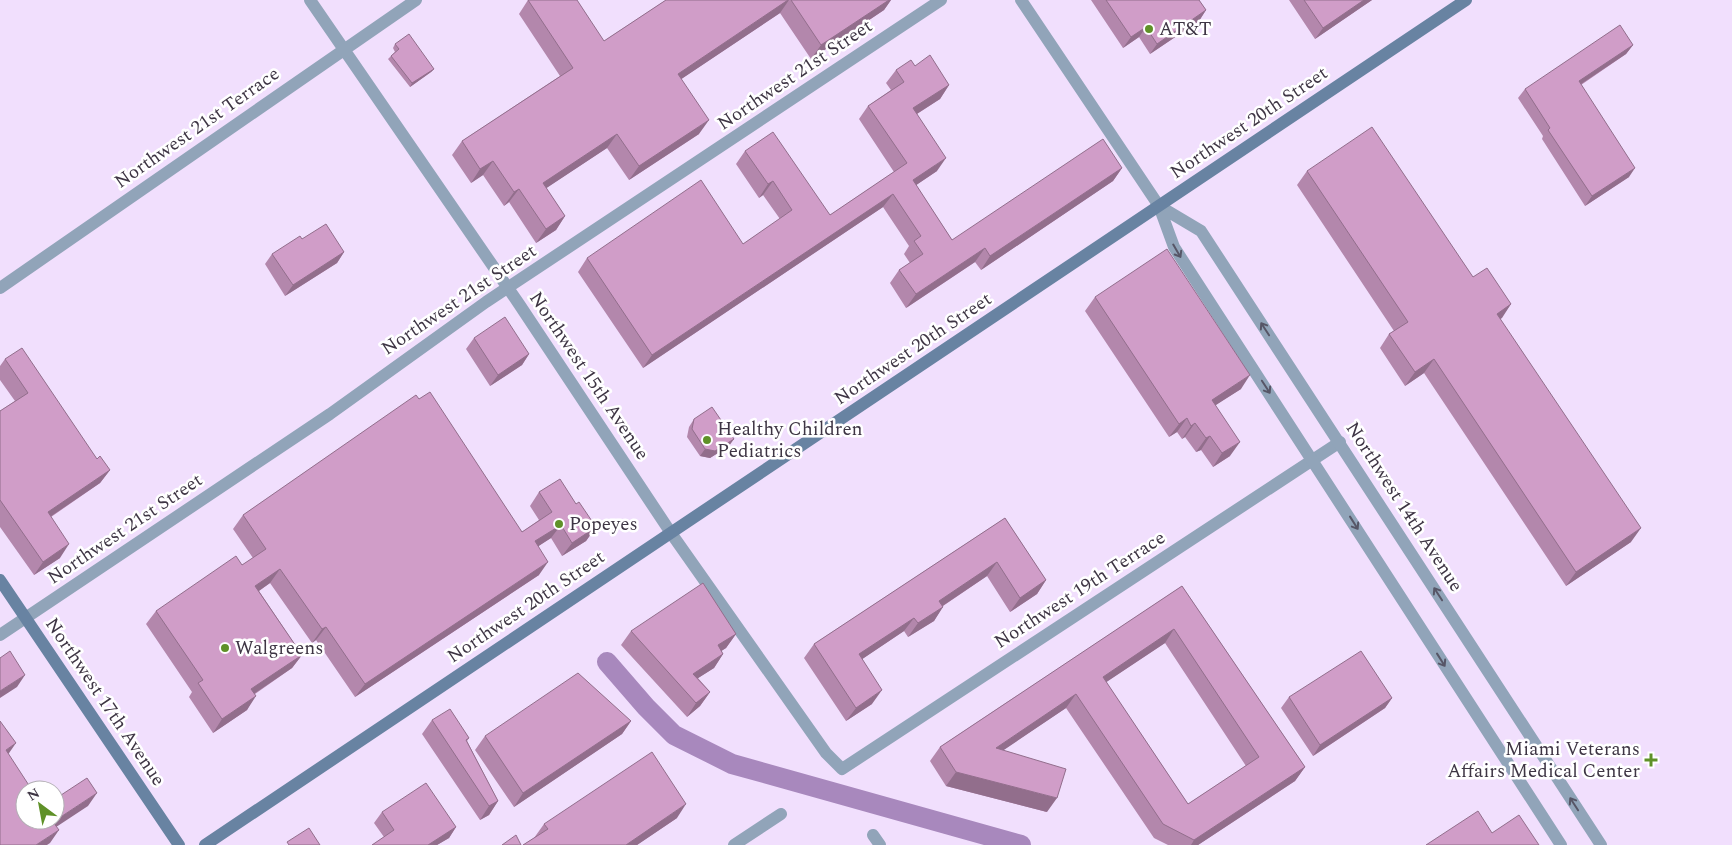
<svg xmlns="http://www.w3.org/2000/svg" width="1732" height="845" viewBox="0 0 1732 845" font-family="Spectral,serif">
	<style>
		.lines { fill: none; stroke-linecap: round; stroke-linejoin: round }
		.canal { stroke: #a888bd; stroke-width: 20 }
		.minor { stroke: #91a4b9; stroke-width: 12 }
		.tertiary { stroke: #91a4b9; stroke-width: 12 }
		.secondary { stroke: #6883a2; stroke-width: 12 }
		.wall { fill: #b387ac; fill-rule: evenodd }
		.shaded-wall { fill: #926e8c }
		.building { fill: #d09dc8; stroke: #926e8c; fill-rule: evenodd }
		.oneway { stroke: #575667 }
		.poi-dot { fill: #5f9128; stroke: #fff; stroke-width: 2 }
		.labels { text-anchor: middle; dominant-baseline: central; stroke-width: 5; stroke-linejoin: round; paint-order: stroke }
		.poi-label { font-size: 19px; fill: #3e3544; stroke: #fff; text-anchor: start }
		.street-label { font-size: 19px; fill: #3e3544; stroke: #fff }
	</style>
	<rect width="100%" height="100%" fill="#f1dffd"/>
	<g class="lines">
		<path class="canal" d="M607,662L646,707L674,735L732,764L1021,845"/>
		<path class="minor" d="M310,0L519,304L671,533L826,753L842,769L1340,442
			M0,288L416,0
			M0,635L330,414L486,302L941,0
			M873,835L880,845
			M734,845L781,814"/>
		<path class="tertiary" d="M1021,0L1159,206L1174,247L1561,845
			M1159,206L1201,231L1601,845"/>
		<path class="secondary" d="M0,580L179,845
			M205,845L1466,0"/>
	</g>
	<path class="wall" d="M528,0L604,41L666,0H891L884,10L811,59L780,13L681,79L699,134L629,180L607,148L546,188L565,216L556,230L536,243L509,202L504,206L483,175L471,183L452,155L462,141L560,76L519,14Z
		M1091,0H1199L1206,10L1199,21L1150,54L1139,37L1123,48Z
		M1289,0H1372L1315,39Z
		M395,44L434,69L431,72L410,87L388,59L395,52L393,48Z
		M1633,45L1626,54L1581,85L1629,177L1585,206L1542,139L1543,136L1518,98L1525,89Z
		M915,66L949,85L940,99L917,114L937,171L916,185L952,240L1122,168L1113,181L981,270L975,262L906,308L890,283L899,270L910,263L904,254L909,246L883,207L643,368L578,272L587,258L743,244L780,219L763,195L759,198L736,164L745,151L830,215L894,172L859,119L868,106L891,90L886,83L896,70Z
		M1307,171L1473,277L1511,304L1500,319L1631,542L1566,586L1424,373L1405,386L1380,348L1389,334L1394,331L1297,185Z
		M344,252L337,263L285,296L265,264L272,254Z
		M1095,297L1241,389L1215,405L1230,456L1213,467L1201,450L1196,452L1185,437L1182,439L1177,432L1169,437L1085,311Z
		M474,338L529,354L522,365L490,386L466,349Z
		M5,359L97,459L110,470L100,483L51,517L60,558L34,575L0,527V411L15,401L0,380V366Z
		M419,399L522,532L539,520L530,506L539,492L576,504L596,527L586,541L562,556L551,538L538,546L539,575L355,697L316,640L312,643L270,583L259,591L302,655L292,668L255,694L247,710L213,733L189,697L192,692L146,624L156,611L242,565L253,558L233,529L243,515Z
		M694,419L729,446L710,458L700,456L687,437L689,427Z
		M1005,518L1046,580L1037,594L1010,612L987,576L943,606L934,621L908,637L904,631L862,659L872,704L846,721L804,658L814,644Z
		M1182,586L1305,767L1295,781L1198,845H1168L1154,838L1066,708L1003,750L1047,812L946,786L930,761L940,747ZM1165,643L1246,766L1188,804L1106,682Z
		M631,631L736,634L726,648L721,651L723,654L714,668L698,678L710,692L700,706L687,717L621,645Z
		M1289,697L1392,698L1385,708L1313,756L1281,708Z
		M432,720L469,738L467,741L498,801L489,815L480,820L422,734Z
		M631,721L622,734L514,807L475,750L485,736Z
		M382,812L456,827L449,838L437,845H372L384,837L374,823Z
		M677,818L637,845H523L534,838L544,824Z"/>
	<path class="shaded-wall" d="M788,0H789L780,13L668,88L678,74Z
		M889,0H891L884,10L811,59L821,45Z
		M1364,0H1372L1315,39L1323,28Z
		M1206,10L1199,21L1150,54L1157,44Z
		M1146,27L1139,37L1123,48L1131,37Z
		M1633,45L1626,54L1572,90L1579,81Z
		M434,69L431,72L410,87L412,83Z
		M949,85L940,99L904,122L913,108Z
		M709,120L699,134L629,180L639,166Z
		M617,134L607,148L533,197L543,183Z
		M946,158L937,171L903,194L913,180Z
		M493,161L483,175L471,183L480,169Z
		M1122,168L1113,181L981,270L990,256Z
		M1635,168L1629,177L1585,206L1592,196Z
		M773,181L763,195L759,198L768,184Z
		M519,189L509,202L504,206L514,192Z
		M893,194L883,207L643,368L652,355Z
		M565,216L556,230L536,243L546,229Z
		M985,248L975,262L906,308L916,294Z
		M344,252L337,263L285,296L293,285Z
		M1511,304L1502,318L1487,328L1497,314Z
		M529,354L522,365L490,386L498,375Z
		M1434,359L1424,373L1405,386L1415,372Z
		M1250,375L1241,389L1202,414L1212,400Z
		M1187,418L1177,432L1169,437L1179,424Z
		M1195,423L1185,437L1182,439L1191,426Z
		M1210,436L1201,450L1196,452L1206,438Z
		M734,439L729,446L710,458L700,456L705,449Z
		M1240,442L1230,456L1213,467L1222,453Z
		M110,470L100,483L38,525L48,512Z
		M561,525L551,538L525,555L535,541Z
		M596,527L586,541L562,556L572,543Z
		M1641,528L1631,542L1566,586L1576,572Z
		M69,544L60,558L34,575L43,562Z
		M548,562L539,575L355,697L365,684Z
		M997,562L987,576L929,615L939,601Z
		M280,569L270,583L246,600L255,586Z
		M1046,580L1037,594L1010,612L1020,598Z
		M943,607L934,621L908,637L918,623Z
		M914,618L904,631L849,668L859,654Z
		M326,627L316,640L312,643L322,629Z
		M1174,629L1165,643L1093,691L1103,677Z
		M736,634L726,648L709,659L718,645Z
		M723,654L714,668L684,687L693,674Z
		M302,655L292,668L242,702L251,689Z
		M25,675L17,687L0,698V691Z
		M882,690L872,704L846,721L856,708Z
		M710,692L700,706L687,717L696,703Z
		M1076,694L1066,708L986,762L996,748Z
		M256,696L247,710L213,733L222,719Z
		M1392,698L1385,708L1313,756L1320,745Z
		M631,721L622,734L514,807L523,793Z
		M16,743L7,756L6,750Z
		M1305,767L1295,781L1198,845H1191L1194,840Z
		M956,772L1057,798L1047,812L946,786Z
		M97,793L88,806L44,835L53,822Z
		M498,801L489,815L480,820L489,806Z
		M686,804L677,818L637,845H626Z
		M456,827L449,838L437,845H428Z
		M59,830L50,843L47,845H36Z"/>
	<path class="building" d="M528,0H577L604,41L666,0H788L678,74L709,120L639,166L617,134L543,183L565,216L546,229L519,189L514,192L493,161L480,169L462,141L573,68Z
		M791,0H889L821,45Z
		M1106,0H1199L1206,10L1157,44L1146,27L1131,37Z
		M1304,0H1364L1323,28Z
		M1620,25L1633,45L1579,81L1635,168L1592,196L1548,130L1550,128L1525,89Z
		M409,34L434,69L412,83L391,56L399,49L395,44Z
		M930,55L949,85L913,108L946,158L913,180L952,240L1103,139L1122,168L990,256L985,248L916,294L899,270L923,254L914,241L921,236L893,194L652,355L587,258L701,180L743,244L792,210L773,181L768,184L745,151L773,132L830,215L907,163L868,106L904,82L896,70L911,60L915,66Z
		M1372,127L1473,277L1487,268L1511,304L1497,314L1641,528L1576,572L1434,359L1415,372L1389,334L1408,322L1307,171Z
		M326,224L344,252L293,285L272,254L300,236L302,239Z
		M1167,249L1250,375L1212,400L1240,442L1222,453L1210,436L1206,438L1195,423L1191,426L1187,418L1179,424L1095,297Z
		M505,317L529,354L498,375L474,338Z
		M22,348L97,459L100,456L110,470L48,512L69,544L43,562L0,500V411L28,393L5,359Z
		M430,392L522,532L552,512L539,492L560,479L576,504L579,502L596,527L572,543L561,525L535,541L548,562L365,684L326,627L322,629L280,569L255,586L302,655L251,689L256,696L222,719L198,683L203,680L156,611L236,556L242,565L266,549L243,515L416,395L419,399Z
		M712,407L734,439L715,451L705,449L692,429L694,419Z
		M1005,518L1046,580L1020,598L997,562L939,601L943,607L918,623L914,618L859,654L882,690L856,708L814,644Z
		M703,583L736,634L718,645L723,654L693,674L710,692L696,703L631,631Z
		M1182,586L1305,767L1194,840L1163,824L1076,694L996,748L1066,769L1057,798L956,772L940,747ZM1174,629L1259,757L1188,804L1103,677Z
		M10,651L25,675L0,691V658Z
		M1361,651L1392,698L1320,745L1289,697Z
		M578,673L631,721L523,793L485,736Z
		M450,709L469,738L466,740L498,801L489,806L432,720Z
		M0,721L16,743L6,750L32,790H25V820H55V799L87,778L97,793L53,822L59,830L36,845H0Z
		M652,752L686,804L626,845H523L548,829L544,824Z
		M426,783L456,827L428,845H372L394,830L382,812Z
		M1478,811L1492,833L1519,815L1539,845H1426Z
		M309,828L320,845H289L287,842Z
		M516,835L521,845H502Z"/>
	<defs><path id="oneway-shaft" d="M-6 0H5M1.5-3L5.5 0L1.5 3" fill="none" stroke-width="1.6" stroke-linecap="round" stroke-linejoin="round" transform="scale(1.25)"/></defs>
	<g class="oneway">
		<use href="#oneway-shaft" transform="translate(1177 251) rotate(60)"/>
		<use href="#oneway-shaft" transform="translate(1265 329) rotate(-123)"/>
		<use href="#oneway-shaft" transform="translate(1266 387) rotate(57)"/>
		<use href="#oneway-shaft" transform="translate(1354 523) rotate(58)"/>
		<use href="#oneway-shaft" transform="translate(1438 594) rotate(-123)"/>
		<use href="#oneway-shaft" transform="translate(1441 660) rotate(58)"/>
		<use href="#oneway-shaft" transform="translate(1574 804) rotate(-123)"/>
	</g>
	<g class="poi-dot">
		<circle cx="1149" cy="29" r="5"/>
		<circle cx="707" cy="440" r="5"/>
		<circle cx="559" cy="524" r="5"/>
		<circle cx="225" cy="648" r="5"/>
		<path d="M1648.5 752.5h5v5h5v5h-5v5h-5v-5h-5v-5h5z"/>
	</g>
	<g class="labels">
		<g class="poi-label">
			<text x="1159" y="29">AT&amp;T</text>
			<text x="717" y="429">Healthy Children<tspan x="717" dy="22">Pediatrics</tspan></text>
			<text x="569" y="524">Popeyes</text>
			<text x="235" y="648">Walgreens</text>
			<text x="1640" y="749" text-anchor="end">Miami Veterans<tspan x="1640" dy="22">Affairs Medical Center</tspan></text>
		</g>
		<g class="street-label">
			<text transform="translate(795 75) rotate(-34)">Northwest 21st Street</text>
			<text transform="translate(1249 123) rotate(-34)">Northwest 20th Street</text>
			<text transform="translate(197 128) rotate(-35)">Northwest 21st Terrace</text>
			<text transform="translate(459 300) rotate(-34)">Northwest 21st Street</text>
			<text transform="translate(913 349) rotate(-34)">Northwest 20th Street</text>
			<text transform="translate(589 376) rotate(56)">Northwest 15th Avenue</text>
			<text transform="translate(1404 507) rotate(57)">Northwest 14th Avenue</text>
			<text transform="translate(125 529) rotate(-34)">Northwest 21st Street</text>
			<text transform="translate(1080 590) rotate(-33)">Northwest 19th Terrace</text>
			<text transform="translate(526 607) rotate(-34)">Northwest 20th Street</text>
			<text transform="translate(105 702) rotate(56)">Northwest 17th Avenue</text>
		</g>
	</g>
	<g transform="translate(40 805) rotate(328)"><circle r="24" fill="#ffffff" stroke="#b2aeb4"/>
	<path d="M0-4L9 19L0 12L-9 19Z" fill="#5f9128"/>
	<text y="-8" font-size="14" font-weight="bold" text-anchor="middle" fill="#3e3544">N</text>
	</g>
</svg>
